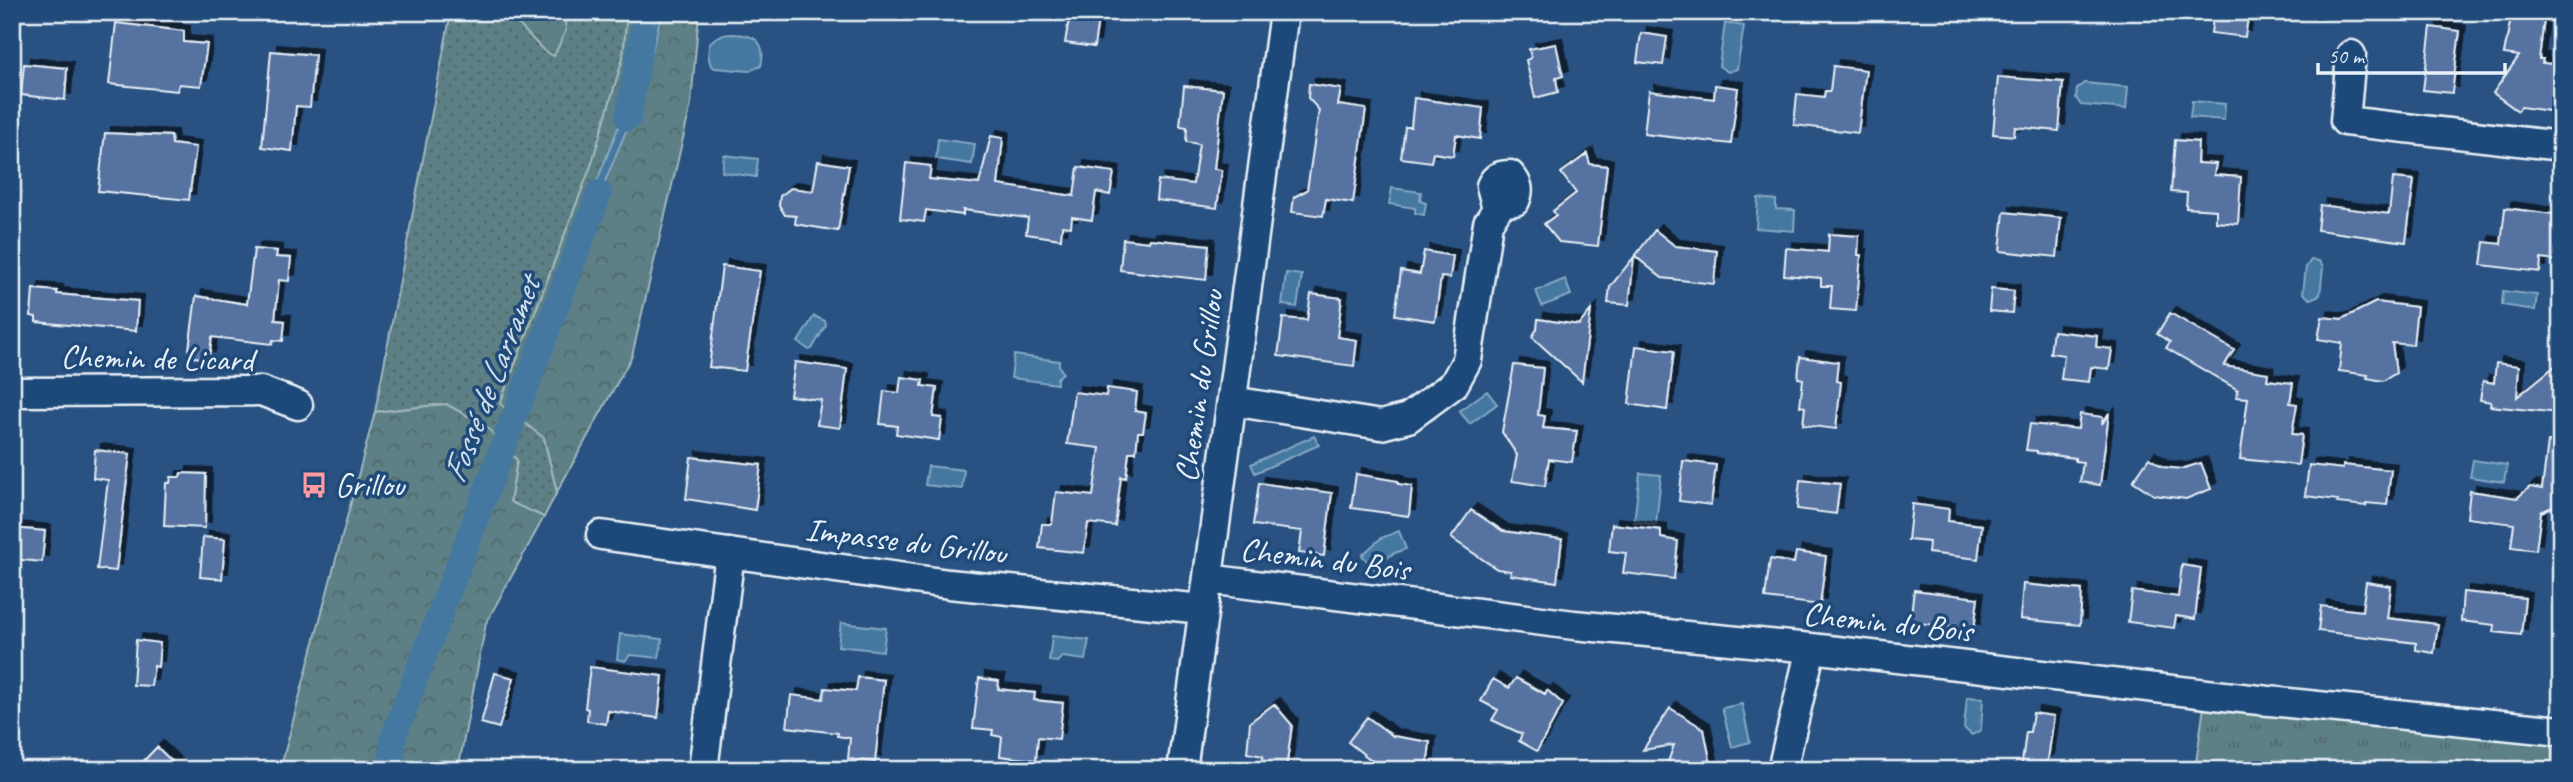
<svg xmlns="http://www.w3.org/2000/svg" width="2573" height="782" viewBox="0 0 2573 782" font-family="Caveat,sans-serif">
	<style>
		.grass { fill: url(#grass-dots); stroke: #a2b8be; stroke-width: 2 }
		.forest { fill: url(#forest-crowns); stroke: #a2b8be; stroke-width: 2 }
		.park { fill: url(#park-tufts); stroke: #a2b8be; stroke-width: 2 }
		.water { fill: #4478a1; stroke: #86a8c4; stroke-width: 2 }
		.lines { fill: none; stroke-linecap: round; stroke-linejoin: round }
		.canal { stroke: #4478a1; stroke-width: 26 }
		.building { fill: #5672a1; stroke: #e8f1f8; stroke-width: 2; filter: url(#shadow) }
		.street-casing { stroke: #e8f1f8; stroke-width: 33 }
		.street { stroke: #1f4a7a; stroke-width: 28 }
		.labels { text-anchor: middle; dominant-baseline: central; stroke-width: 7; stroke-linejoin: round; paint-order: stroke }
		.street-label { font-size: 33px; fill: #e8f1f8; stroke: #1f4a7a }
		.poi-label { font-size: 33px; fill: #e8f1f8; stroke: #1f4a7a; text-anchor: start }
		.water-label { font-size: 35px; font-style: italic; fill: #cfdfeb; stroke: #1f4a7a }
	</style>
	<defs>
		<pattern id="grass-dots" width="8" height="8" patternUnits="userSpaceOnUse" patternTransform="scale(1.75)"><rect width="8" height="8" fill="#5c8085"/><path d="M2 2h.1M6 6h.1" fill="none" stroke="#52676a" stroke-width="1.8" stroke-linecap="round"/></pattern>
		<pattern id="forest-crowns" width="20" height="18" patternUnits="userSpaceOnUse" patternTransform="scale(1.75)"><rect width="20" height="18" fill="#5c8085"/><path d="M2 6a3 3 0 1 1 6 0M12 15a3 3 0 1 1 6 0" fill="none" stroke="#52676a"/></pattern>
		<pattern id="park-tufts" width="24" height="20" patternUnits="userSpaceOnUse" patternTransform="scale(1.75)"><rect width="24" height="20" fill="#5c8085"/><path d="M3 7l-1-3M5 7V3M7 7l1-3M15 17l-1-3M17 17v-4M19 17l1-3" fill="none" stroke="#52676a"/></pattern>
		<filter id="shadow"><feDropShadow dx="6" dy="-6" stdDeviation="0" flood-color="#0009"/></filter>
	</defs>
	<rect width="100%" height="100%" fill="#295181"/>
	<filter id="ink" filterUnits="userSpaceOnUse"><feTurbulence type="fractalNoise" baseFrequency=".0143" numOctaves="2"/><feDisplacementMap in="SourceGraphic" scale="14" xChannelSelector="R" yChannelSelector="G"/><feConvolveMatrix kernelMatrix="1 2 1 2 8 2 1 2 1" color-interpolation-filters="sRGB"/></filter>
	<g filter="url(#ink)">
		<path class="grass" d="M451,12H627L623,58L591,166L500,403L544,438L557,492L544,517L510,503L517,460L446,404L375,412Z"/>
		<path class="forest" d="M507,12H564L566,30L554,56L544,51Z
			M627,12H699L691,104L632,356L557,492L544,438L500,404L591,166L623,58Z
			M446,404L486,426L517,460L510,502L544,517L486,623L458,770H280L375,412Z"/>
		<path class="park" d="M2204,706L2561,738V770H2195Z"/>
		<path class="water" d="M651,12H662L640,98L588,222L531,371H523L628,102L642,57Z
			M1725,23L1744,26L1737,69L1728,72L1719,66Z
			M732,34C754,34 767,41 761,66L749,71L715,68L711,66C704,45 710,35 732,34Z
			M2084,83L2128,87L2126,109L2081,105L2076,98L2077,89Z
			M2192,101L2225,104L2224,120L2190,117Z
			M938,139L975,144L972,164L936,159Z
			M724,155L758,159L756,177L722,172Z
			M1392,188L1421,192L1420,201L1426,203L1424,215L1415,213V208L1389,204Z
			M1758,198L1776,200V209L1795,210L1794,231L1756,228Z
			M2311,260L2319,261L2323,267L2320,295L2310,299L2303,293L2306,267Z
			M1286,273L1302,275L1297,307L1282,305Z
			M1565,279L1571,295L1542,306L1536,291Z
			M2503,291L2537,295L2535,310L2502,305Z
			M814,316L825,321L826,325L812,349L809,350L798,342Z
			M1014,355L1059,361V366L1063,373L1057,378V384L1011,378Z
			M1487,391L1497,404L1470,424L1459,411Z
			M1314,436L1319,445L1255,473L1251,464Z
			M2473,460L2507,465L2504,482L2470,477Z
			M928,466L964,470L962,489L925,485Z
			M1640,473L1661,475L1656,525L1634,522Z
			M1399,531L1406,549L1392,554L1374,569L1362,555L1381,538Z
			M841,623L886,628L883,651L838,646Z
			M620,634L662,639L659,658L630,655L625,661L617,659Z
			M1052,636L1089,640L1085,660L1062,657L1057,662L1049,661Z
			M1967,697L1983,698L1981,730L1972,735L1964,728Z
			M1742,704L1750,742L1732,747L1722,708Z"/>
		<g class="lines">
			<path class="canal" d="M628,118L646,12
				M391,770L393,738L599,193"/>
		</g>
		<path class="building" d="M1070,12H1099L1094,47L1065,43Z
			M2214,12H2249L2245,37L2211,33Z
			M2512,12H2545L2539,59H2543L2542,63L2561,65V88L2553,87L2550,111L2521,107L2518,111L2493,93L2519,56L2504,54Z
			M116,23L184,31V42L207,44L201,86L179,84L177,91L109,84Z
			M2431,27L2460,31L2452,93L2423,90Z
			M1641,33L1667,37L1663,65L1637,62Z
			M1556,44L1563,76L1556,78L1558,92L1535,98L1526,60L1531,58L1529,49Z
			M271,51L315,55L310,107L296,106L292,151L262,147Z
			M24,64L67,68L65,100L21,95Z
			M1833,66L1866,70L1858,133L1794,125L1797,94L1824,97L1825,91H1830Z
			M1998,77L2063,82L2059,131L2015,127L2014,136L1993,134Z
			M1309,84L1341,89L1338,105L1366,109L1353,203L1326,199L1323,216L1292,212L1294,197L1307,190L1319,110L1308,98Z
			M1715,85L1738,88L1731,144L1644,134L1649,91L1714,99Z
			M1184,86L1223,90L1214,169L1222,170L1217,208L1156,200L1158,180L1193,184L1199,144L1186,142L1187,127L1180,126Z
			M1414,98L1483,108L1480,139L1456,135L1453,156L1433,153L1431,162L1401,158L1405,127H1411Z
			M105,133L171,136L172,144L196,147L189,200L98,191Z
			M991,136L1003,138L998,185L1074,196L1078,167L1114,172L1110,195L1096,192L1092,220L1072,217L1071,227L1062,226L1061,239L1026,234L1028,218L963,210V215L926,210L924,222L900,219L906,163L931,166L929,179L979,184Z
			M2175,140L2198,142L2197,163L2216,164L2214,175L2241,177L2238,224L2216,222V210L2186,208L2187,193L2171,192Z
			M1587,154L1590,164L1607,166L1598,246L1559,242L1544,224L1556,215L1553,211L1576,193L1561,173Z
			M818,161L849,166L838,231L795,224L796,216L785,215L779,205L780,196L791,188L813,191Z
			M2393,178L2414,180L2406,242L2317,230L2320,205L2389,214Z
			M2505,208L2561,215L2557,261L2541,259L2540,272L2481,265L2484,242L2501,244Z
			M2004,212L2061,218L2057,257L2000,251Z
			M1655,230L1675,246L1717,251L1714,284L1662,278L1635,256Z
			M1829,234L1859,236L1858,255H1861L1856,311L1830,309L1832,286H1821V278L1784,275L1786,248L1828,252Z
			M1123,239L1149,242L1150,239L1209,245L1206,280L1120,270Z
			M254,249L277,251L276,257L291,258L289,281L279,280L275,320L285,321L283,341L273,340L272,344L212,337L209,358L188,357L196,296L247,304Z
			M1424,251L1453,256L1450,278L1441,277L1435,321L1395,315L1401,271L1420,274Z
			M1634,257L1629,305L1608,303L1610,287Z
			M722,266L760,271L745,371L709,367Z
			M33,289L57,291V294L138,301L136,331L36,322V317L31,316Z
			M1991,289L2014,291L2012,313L1989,311Z
			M1311,294L1342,298L1337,337L1357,340L1354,366L1278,356L1283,318L1307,320Z
			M2376,302L2417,307L2413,345L2392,343L2396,373L2383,381L2367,378L2368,375L2339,371L2342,343L2318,339L2322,317L2342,319Z
			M1591,310L1582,382L1532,337L1537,329L1538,319L1579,325Z
			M2170,313L2234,350L2224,366L2268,373L2267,380L2293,383L2290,403L2297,404L2292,434L2302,435L2298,465L2240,459L2248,398L2237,397L2238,390L2166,348L2170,342L2157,334Z
			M2053,331L2097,336L2096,347L2112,349L2109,369L2091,367L2089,382L2061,379L2064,355L2050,353Z
			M1636,346L1674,351L1667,410L1629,404Z
			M1800,357L1838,362L1836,381L1841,382L1836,429L1803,425L1805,407L1800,406L1803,379L1798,378Z
			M2561,361L2559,413L2490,406L2491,402L2480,400L2483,381L2494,383L2496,363L2519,366L2517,397Z
			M795,362L847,369L840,428L817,425L821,400L790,396Z
			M1514,365L1543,368L1538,415L1545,416L1543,428L1577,431L1572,462L1549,459L1545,486L1512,481L1517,455L1502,432Z
			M901,377L923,380L922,386L937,388L933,417L942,418L939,440L896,434L897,426L880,424L884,391L899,393Z
			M1107,388L1137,392L1135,411L1146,413L1143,432H1138L1136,452H1129L1126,478L1121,477L1115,526L1088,523L1084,553L1039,548L1042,524H1052L1056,492L1093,496L1100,448L1067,444L1072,409L1074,392L1106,396Z
			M2109,413L2100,485L2080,482L2083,462L2075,461V458L2037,453V451L2026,450L2030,424L2078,429L2080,414L2103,417L2102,424Z
			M2548,442L2561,443V503L2541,512L2536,550L2511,547L2514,524L2467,518L2470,491L2517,498L2530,487L2542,489Z
			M95,450L130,454L116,571L97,569L108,480L93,478Z
			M691,457L761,465L755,510L686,499Z
			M2149,458L2163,467L2181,469L2201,463L2211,489L2186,499L2154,495L2133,481Z
			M1683,461L1716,465L1711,505L1679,501Z
			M2309,465L2343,469V465L2391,470L2387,505L2366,503V506L2337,503L2338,500L2305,496Z
			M181,473L206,474L205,528L164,526L166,483H170L171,477H180Z
			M1356,474L1398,481V484L1412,486L1409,516L1351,508Z
			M1800,480L1840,484L1836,514L1797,509Z
			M1259,483L1332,493L1324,556L1299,553L1302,531L1253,525Z
			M1912,504L1949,509L1948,521L1982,525L1978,559L1928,553L1929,542L1908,540Z
			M1471,510L1503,531L1562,539L1557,582L1510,575L1511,571L1497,569L1451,538Z
			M1612,524L1661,530V538L1678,541L1674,579L1623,573L1626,553L1609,551Z
			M12,528L45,531L42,562L12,559Z
			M203,537L225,539L222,579L200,577Z
			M1796,552L1826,556L1820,605L1765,598L1770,559L1794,563Z
			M2182,565L2201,568L2195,619L2176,616L2174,628L2128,622L2132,591L2178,597Z
			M2366,582L2391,586L2387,618L2438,624L2434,653L2416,650V643L2318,631L2321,606L2362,611Z
			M2023,584L2082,590L2080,625L2020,619Z
			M1914,590L1978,598L1974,630L1910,622Z
			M2463,592L2525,598L2521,635L2494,632L2495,625L2461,621Z
			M136,640L160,643L158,667L154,666L151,686L133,685Z
			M590,667L663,676L658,718L608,711L606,724L587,721L588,709L585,708Z
			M495,673L514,678L499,728L481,723Z
			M858,677L884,680L875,762L848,759L850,738L837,736L838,733L787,727L791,695L823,699L825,688L856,691Z
			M979,678L999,681L998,689L1035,693L1034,700L1063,703L1059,739L1038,737L1036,760L1000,756L1002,737L992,735L993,730L973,728Z
			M1516,678L1545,694L1547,690L1563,704L1537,751L1519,741L1522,734L1492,720L1498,710L1481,701L1493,679L1509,688Z
			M1274,704L1292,725L1286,770L1261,767L1263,756L1247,753L1250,722Z
			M1670,708L1704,729L1712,770H1679L1668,762L1674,745L1643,750Z
			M2033,713L2054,716L2048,760L2035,770H2021L2026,732H2030Z
			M1367,717L1393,736L1430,742L1427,770H1384L1348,742Z
			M157,747L181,770H135Z"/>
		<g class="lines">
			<g class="street-casing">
				<path id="street" d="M2351,55L2345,121L2561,146
					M12,392L261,391L298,405
					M1232,401L1381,425L1408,418L1454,384L1467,360L1488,223L1501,203L1515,201C1520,190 1518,184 1510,175C1500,175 1495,177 1491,186L1495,201L1501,203
					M601,535L949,584L1203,609
					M1208,579L1574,625L1811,648L2250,699L2561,731
					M703,770L730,553
					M1182,770L1284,12
					M1782,770L1811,648"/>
			</g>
			<use href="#street" class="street"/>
		</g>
	</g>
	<defs>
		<g id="bus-bare" transform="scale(2.1)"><path d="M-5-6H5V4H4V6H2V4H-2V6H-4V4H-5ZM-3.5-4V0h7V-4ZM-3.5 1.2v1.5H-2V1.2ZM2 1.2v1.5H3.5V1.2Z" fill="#ff9aa2" stroke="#1f4a7a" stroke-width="2.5" paint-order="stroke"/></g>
	</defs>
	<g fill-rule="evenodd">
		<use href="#bus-bare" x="314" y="485"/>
	</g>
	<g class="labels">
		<g class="street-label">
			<text transform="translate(157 358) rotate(1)">Chemin de Licard</text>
			<text transform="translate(1199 386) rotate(-82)">Chemin du Grillou</text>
			<text transform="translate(906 541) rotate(7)">Impasse du Grillou</text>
			<text transform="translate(1325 559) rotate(7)">Chemin du Bois</text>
			<text transform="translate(1888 622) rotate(6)">Chemin du Bois</text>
		</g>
		<g class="poi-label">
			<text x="335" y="485">Grillou</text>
		</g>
		<g class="water-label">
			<text transform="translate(491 380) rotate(-69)">Fossé de Larramet</text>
		</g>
	</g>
	<rect width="2573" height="782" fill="none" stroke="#1f4a7a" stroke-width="42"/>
	<rect x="21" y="21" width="2531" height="740" fill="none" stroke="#e8f1f8" stroke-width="2.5" filter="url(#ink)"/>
	<path d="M2318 63v10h187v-10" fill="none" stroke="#e8f1f8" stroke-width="3.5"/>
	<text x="2328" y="63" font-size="21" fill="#e8f1f8" stroke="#1f4a7a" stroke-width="5" paint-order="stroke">50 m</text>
</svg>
